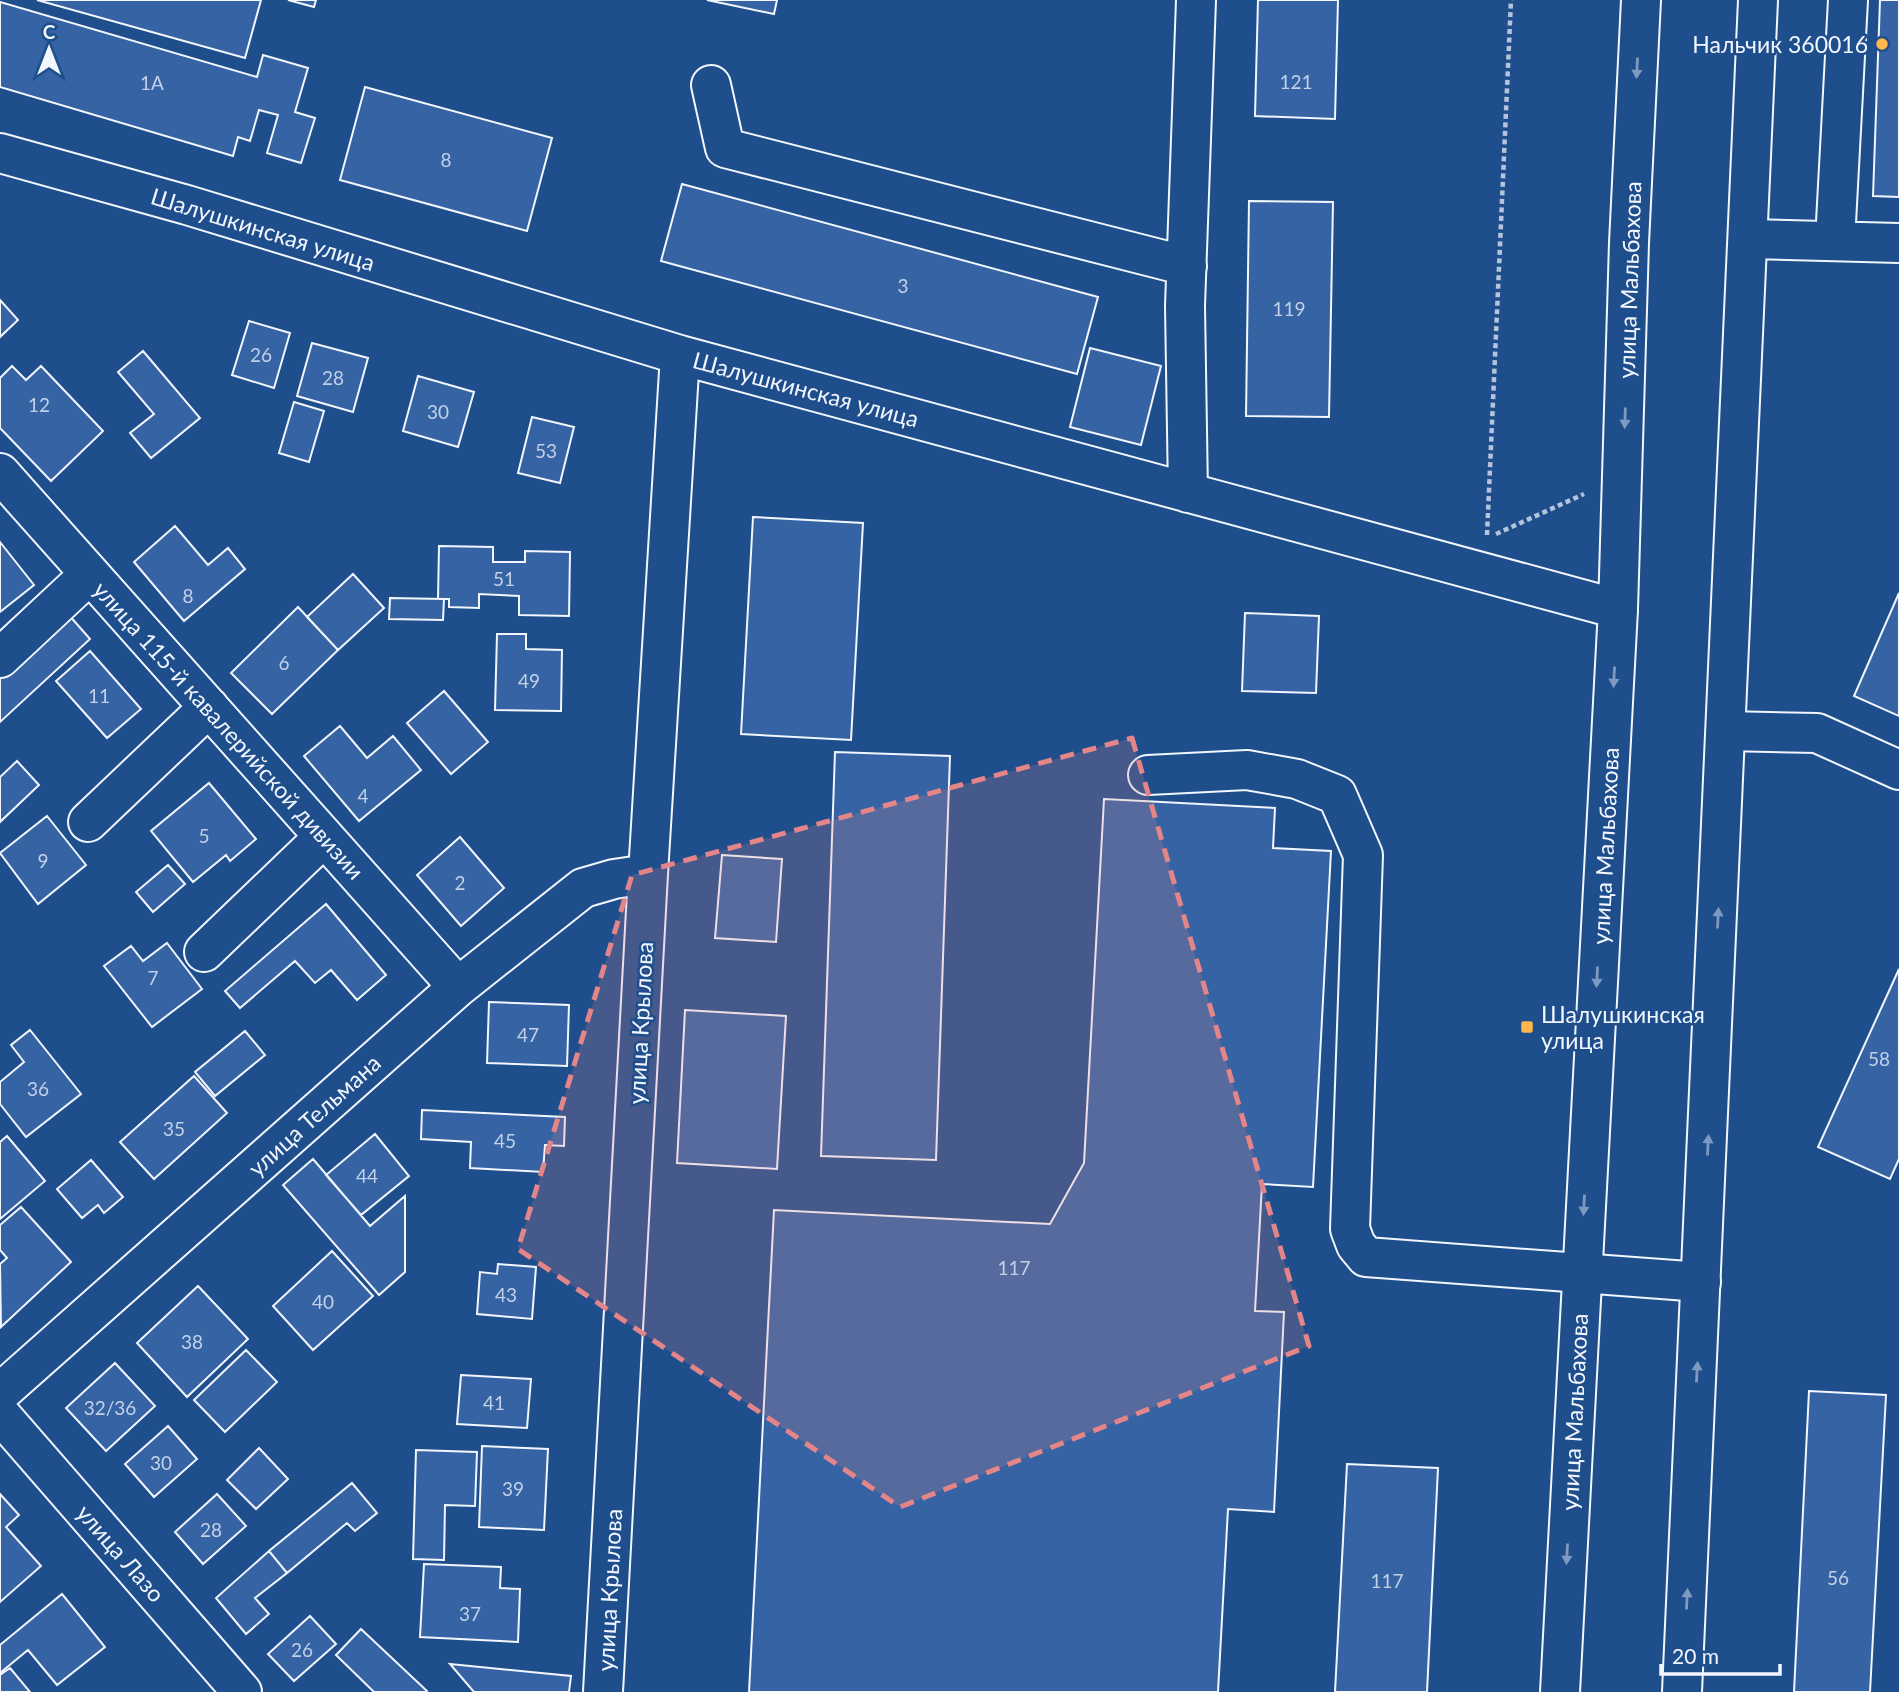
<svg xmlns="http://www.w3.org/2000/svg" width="1899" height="1692" viewBox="0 0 1899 1692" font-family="Lato,sans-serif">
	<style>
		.building { fill: #3563a3; stroke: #f2f6ff; stroke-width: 2 }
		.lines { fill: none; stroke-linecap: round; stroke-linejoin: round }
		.minor-casing { stroke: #f2f6ff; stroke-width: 42 }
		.major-casing { stroke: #f2f6ff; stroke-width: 42 }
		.path { stroke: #b3c4dc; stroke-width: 4.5; stroke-dasharray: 5 3.5; stroke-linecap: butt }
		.minor { stroke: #1f4e8c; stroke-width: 38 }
		.major { stroke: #1f4e8c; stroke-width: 38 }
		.oneway { fill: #7e9ac0 }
		.marked { fill: #e38589; fill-opacity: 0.2; stroke: #e38589; stroke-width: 5; stroke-dasharray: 14 9; stroke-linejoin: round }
		.poi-dot { fill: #ffb74d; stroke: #1f4e8c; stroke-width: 2.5 }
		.labels { text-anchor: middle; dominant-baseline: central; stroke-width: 5; stroke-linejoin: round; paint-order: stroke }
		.number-label { font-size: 19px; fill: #c3d1e8 }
		.poi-label { font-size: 23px; fill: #f2f6ff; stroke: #1f4e8c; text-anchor: end }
		.street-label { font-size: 23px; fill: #f2f6ff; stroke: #1f4e8c }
	</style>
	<rect width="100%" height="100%" fill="#1f4e8c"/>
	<path class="building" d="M37,0H261L245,58Z
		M288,0H316L314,7Z
		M707,0H777L774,14Z
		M1258,0H1338L1335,119L1255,116Z
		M1880,0H1899V197L1873,196Z
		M0,2L257,77L263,55L308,68L295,112L315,118L301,163L267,153L278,115L259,110L250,141L238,137L233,156L0,87Z
		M365,87L552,138L527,231L340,180Z
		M682,184L1098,297L1077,374L661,261Z
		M1249,201L1333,202L1329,417L1246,416Z
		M0,300L18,320L0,337Z
		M249,321L290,333L274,388L232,375Z
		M312,343L368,358L353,412L297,396Z
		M1090,348L1161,366L1141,445L1070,427Z
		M143,351L200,418L151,458L130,433L154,414L118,372Z
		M12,366L26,380L41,366L103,431L51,481L0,428V378Z
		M418,376L474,392L458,447L403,431Z
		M294,402L324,411L309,462L279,453Z
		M532,417L574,427L560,483L518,473Z
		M753,517L863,523L851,740L741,734Z
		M175,526L208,565L228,548L245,569L184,621L134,562Z
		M0,542L34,585L0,612Z
		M439,546L493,547V562H525V551L570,552L569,616L519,615V596L479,594V608L449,607V599H438Z
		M353,574L384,608L338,650L307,617Z
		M1899,593V716L1854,696Z
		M390,598L444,599L443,620L389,619Z
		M298,607L338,650L272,714L231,673Z
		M1245,613L1319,616L1316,693L1242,691Z
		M68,614L90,639L0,722V677Z
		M497,634H526V649L562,650L561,711L495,710Z
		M90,651L141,709L107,738L56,681Z
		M444,691L488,742L451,774L407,723Z
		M340,726L367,758L393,736L421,770L359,821L304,756Z
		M835,752L950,756L936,1160L821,1156Z
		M17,761L39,785L0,822V777Z
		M209,783L256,839L230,861L226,855L193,882L151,831Z
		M1104,799L1275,808L1273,848L1331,851L1313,1187L1262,1184L1255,1311L1284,1312L1274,1512L1228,1509L1218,1692H749L774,1210L1050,1224L1084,1163Z
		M47,816L86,865L38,904L0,853Z
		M460,837L504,888L461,926L417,875Z
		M722,855L782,859L776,942L715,938Z
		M168,865L185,884L153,912L136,892Z
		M326,904L386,975L357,1000L331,970L315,983L295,961L240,1008L225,991Z
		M167,943L202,989L152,1027L104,966L131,946L143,961Z
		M1899,969V1159L1890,1179L1818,1147Z
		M489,1002L569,1005L567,1066L487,1063Z
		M685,1010L786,1016L777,1169L677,1163Z
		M30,1030L81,1094L26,1137L0,1104V1082L24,1062L11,1045Z
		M245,1031L265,1055L215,1096L195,1072Z
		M194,1076L227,1113L154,1179L120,1142Z
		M422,1110L565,1117L564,1146L545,1145L543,1172L470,1168L471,1142L421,1139Z
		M375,1134L409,1176L361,1215L326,1175Z
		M7,1136L45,1181L0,1219V1142Z
		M313,1159L370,1226L405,1196V1272L379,1295L283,1185Z
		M91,1160L123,1197L104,1213L98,1205L82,1218L57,1189Z
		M21,1207L71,1262L1,1327L0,1264L7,1258L0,1250V1225Z
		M332,1251L373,1296L313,1350L273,1306Z
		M498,1264L536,1267L532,1319L477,1314L480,1272L497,1274Z
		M198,1286L248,1339L187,1397L137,1343Z
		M246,1350L277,1382L225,1432L194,1400Z
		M115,1363L155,1406L106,1451L66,1408Z
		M461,1375L531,1379L527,1428L457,1424Z
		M1809,1391L1886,1395L1870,1692H1794Z
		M168,1426L197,1459L154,1497L125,1464Z
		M482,1446L548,1449L544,1530L479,1527Z
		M259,1448L288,1479L256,1509L227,1480Z
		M416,1450L477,1452L475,1506L445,1505L444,1560L413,1559Z
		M1347,1464L1438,1468L1427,1692H1335Z
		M352,1483L377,1513L355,1531L347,1523L287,1573L269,1551Z
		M0,1494L19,1515L6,1527L41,1566L0,1602Z
		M217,1494L246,1526L203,1564L175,1532Z
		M269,1551L287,1573L255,1598L269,1614L246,1634L216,1598Z
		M424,1564L501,1567L500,1588L520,1589L518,1642L420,1637Z
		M62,1594L105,1647L57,1685L28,1650L0,1673V1645Z
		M310,1616L336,1644L294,1681L268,1654Z
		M361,1629L427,1691L426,1692H374L336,1655Z
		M450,1664L571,1676L569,1692H474Z
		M10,1668L30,1692H0V1675Z"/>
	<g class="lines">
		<g class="minor-casing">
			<path id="minor" d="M711,85L725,148L1187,266
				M0,153L187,205L680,355L1618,609
				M1748,239L1899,243
				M1835,241L1848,0
				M0,473L458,987
				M1188,493L1185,306L1196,0
				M0,658L90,574
				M1726,731L1817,733L1899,770
				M1148,775L1247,770L1297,779L1337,795L1363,855L1350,1229L1356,1245L1366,1257L1701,1282
				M88,822L209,707
				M204,952L324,837
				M0,1393L458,987L583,888L614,879L648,874
				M0,1414L242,1692
				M603,1692L648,874L680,355"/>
		</g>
		<g class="major-casing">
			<path id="major" d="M1560,1692L1618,609L1629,243L1641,0
				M1682,1692L1758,0"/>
		</g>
		<path class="path" d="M1496,534L1584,494
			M1487,535L1511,0"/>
		<use href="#minor" class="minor"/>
		<use href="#major" class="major"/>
	</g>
	<defs><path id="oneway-solid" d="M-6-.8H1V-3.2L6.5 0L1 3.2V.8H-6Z" transform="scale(1.75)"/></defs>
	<g class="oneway">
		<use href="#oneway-solid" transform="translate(1637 68) rotate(93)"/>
		<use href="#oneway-solid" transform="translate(1625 418) rotate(92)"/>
		<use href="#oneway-solid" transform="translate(1614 677) rotate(93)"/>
		<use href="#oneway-solid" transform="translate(1718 918) rotate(-87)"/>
		<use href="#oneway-solid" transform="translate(1597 977) rotate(93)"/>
		<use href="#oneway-solid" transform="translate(1708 1145) rotate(-87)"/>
		<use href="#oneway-solid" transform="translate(1584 1205) rotate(93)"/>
		<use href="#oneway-solid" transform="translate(1697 1372) rotate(-87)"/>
		<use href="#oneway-solid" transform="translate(1567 1554) rotate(93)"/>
		<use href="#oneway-solid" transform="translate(1687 1599) rotate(-87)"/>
	</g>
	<path class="marked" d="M1132,738L1309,1346L900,1507L518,1249L632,875Z"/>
	<g class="poi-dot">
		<circle cx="1882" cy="44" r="7"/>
		<rect x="1520" y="1020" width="14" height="14" rx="3.5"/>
	</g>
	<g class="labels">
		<g class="number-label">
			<text x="1296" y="81">121</text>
			<text x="152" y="82">1А</text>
			<text x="446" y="159">8</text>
			<text x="903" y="285">3</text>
			<text x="1289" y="308">119</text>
			<text x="261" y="354">26</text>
			<text x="333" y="377">28</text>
			<text x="39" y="404">12</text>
			<text x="438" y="411">30</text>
			<text x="546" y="450">53</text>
			<text x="504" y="578">51</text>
			<text x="188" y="595">8</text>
			<text x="284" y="662">6</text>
			<text x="529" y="680">49</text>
			<text x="99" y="695">11</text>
			<text x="363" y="795">4</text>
			<text x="204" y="835">5</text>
			<text x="43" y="860">9</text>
			<text x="460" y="882">2</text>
			<text x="153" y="977">7</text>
			<text x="528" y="1034">47</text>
			<text x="1879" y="1058">58</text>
			<text x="38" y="1088">36</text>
			<text x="174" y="1128">35</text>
			<text x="505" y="1140">45</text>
			<text x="367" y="1175">44</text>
			<text x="1014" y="1267">117</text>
			<text x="506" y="1294">43</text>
			<text x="323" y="1301">40</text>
			<text x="192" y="1341">38</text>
			<text x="494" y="1402">41</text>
			<text x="110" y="1407">32/36</text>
			<text x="161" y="1462">30</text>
			<text x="513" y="1488">39</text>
			<text x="211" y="1529">28</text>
			<text x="1838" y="1577">56</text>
			<text x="1387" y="1580">117</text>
			<text x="470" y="1613">37</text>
			<text x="302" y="1649">26</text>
		</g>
		<g class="poi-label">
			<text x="1868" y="44">Нальчик 360016</text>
			<text x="1541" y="1014" text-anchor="start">Шалушкинская<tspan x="1541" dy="26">улица</tspan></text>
		</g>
		<g class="street-label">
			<text transform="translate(263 229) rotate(17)">Шалушкинская улица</text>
			<text transform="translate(1629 280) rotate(-88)">улица Мальбахова</text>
			<text transform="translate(806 389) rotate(15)">Шалушкинская улица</text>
			<text transform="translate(229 730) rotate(48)">улица 115-й кавалерийской дивизии</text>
			<text transform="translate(1605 846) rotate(-87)">улица Мальбахова</text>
			<text transform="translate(640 1023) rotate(-87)">улица Крылова</text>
			<text transform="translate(314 1115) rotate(-42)">улица Тельмана</text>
			<text transform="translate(1574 1412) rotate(-87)">улица Мальбахова</text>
			<text transform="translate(121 1553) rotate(49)">улица Лазо</text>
			<text transform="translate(609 1590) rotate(-87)">улица Крылова</text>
		</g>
	</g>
	<g transform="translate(49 49)" stroke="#1f4e8c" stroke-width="5" paint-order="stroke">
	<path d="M0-5L12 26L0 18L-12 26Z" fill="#f2f6ff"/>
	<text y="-10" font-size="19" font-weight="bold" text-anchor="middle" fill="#f2f6ff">С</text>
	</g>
	<path d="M1661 1664v10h119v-10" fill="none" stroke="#f2f6ff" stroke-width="3.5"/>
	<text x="1672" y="1664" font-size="21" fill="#f2f6ff" stroke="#1f4e8c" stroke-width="5" paint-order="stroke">20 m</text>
</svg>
